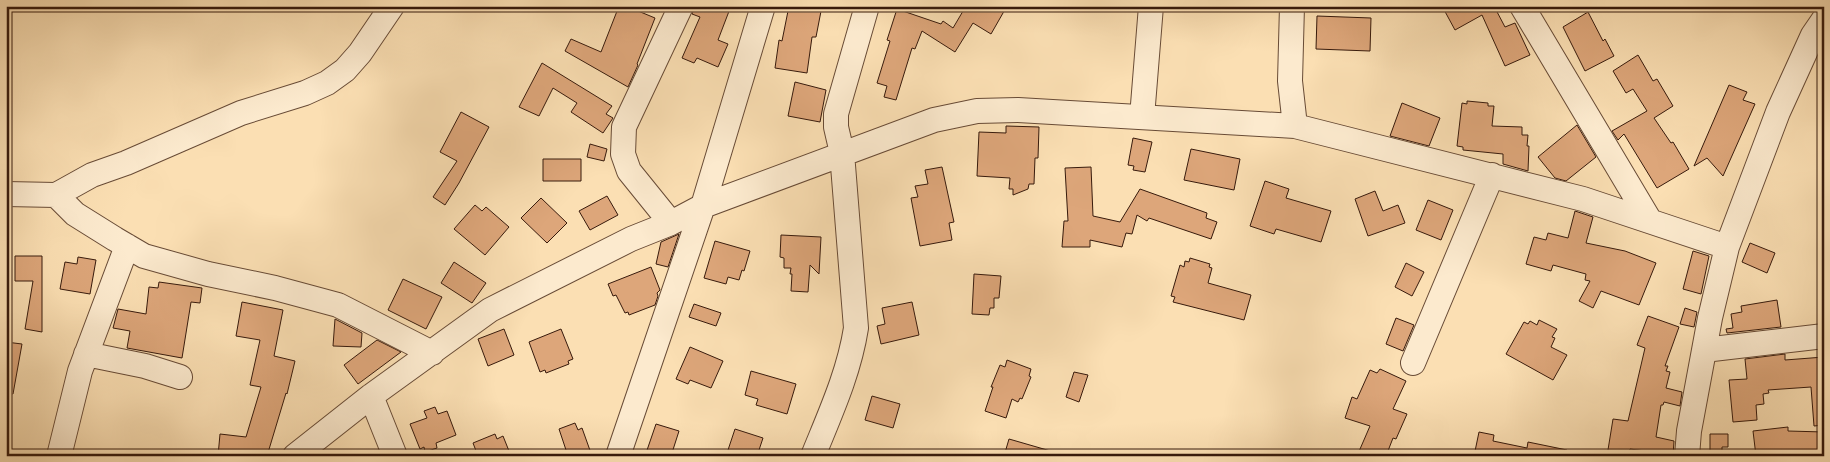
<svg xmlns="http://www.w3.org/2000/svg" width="1830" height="462" viewBox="0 0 1830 462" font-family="'IM FELL French Canon',serif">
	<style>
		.building { fill: #dda67a; stroke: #371a0c }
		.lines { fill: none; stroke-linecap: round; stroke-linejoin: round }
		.minor-casing { stroke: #684b36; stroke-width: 26 }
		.minor { stroke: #fceace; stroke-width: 24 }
	</style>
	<rect width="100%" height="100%" fill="#fbdfb3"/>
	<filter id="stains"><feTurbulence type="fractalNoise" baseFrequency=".004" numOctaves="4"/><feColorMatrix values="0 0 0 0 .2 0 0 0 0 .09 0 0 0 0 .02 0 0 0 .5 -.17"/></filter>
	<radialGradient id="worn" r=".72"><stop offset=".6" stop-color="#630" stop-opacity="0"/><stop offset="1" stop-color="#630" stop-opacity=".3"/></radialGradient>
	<path class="building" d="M619,6H626L655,18L637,64L638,65L628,87L565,51L571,39L601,52Z
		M695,6H731L718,40L728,44L718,67L697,58L694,63L682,58L700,17L692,14Z
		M789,6H822L816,37H812L807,73L775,68L779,40L782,41Z
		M966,6H1007L991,34L973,23L955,52L922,31L915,49L912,48L896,100L884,97L887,86L877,83L890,41L887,40L897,9L941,24L943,21L953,28Z
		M1442,6H1498L1495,8L1505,27L1515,23L1530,55L1505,66L1482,15L1455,30Z
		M1588,12L1603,41L1605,39L1614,56L1585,71L1563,27Z
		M1317,16L1371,18L1370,51L1316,49Z
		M1638,55L1653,81L1657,79L1673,106L1654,118L1671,143L1673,142L1689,169L1657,188L1624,134L1618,140L1612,131L1647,111L1633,89L1626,93L1613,71Z
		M542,63L612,106L606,114L613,118L603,133L571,112L577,103L553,88L539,116L519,107Z
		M795,82L826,90L820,122L788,116Z
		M1729,85L1747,92L1743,100L1755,104L1723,176L1707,158L1694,166Z
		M1467,101L1488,103V106H1494L1492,126L1522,127V135H1528L1527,146H1529L1528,171L1503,164V154L1463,150V147L1457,146L1462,103L1467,104Z
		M1402,103L1440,118L1429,146L1390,136Z
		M461,112L489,127L459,183L445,205L433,197L457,161L440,152Z
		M1577,125L1596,157L1566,181L1555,178L1538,157Z
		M1006,126L1039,127L1038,158H1035L1034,184H1029L1028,189L1013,195V189H1009L1010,178L977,176L979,132L1006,133Z
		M1133,138L1152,142L1145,172L1133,170L1134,166L1128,165Z
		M590,144L607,149L604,161L587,157Z
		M1191,149L1240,159L1234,190L1184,180Z
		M543,159H581V181H543Z
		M942,167L954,222L949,223L952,240L920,246L911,198L918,197L915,186L928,184L925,170Z
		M1091,167L1093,216L1120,222L1140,189L1207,213L1206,218L1217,222L1211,239L1149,218L1147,221L1137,215L1132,234L1126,233L1122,247L1090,240V247H1062L1064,221H1068L1065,168Z
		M1265,181L1289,189L1286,198L1331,211L1321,242L1276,229L1274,234L1250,226Z
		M1375,191L1383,211L1398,205L1405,223L1368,236L1355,199Z
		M607,196L618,215L590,230L579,211Z
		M541,198L567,223L547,243L521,218Z
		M1428,200L1453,210L1441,240L1416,230Z
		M475,205L482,211L486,207L509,227L485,255L454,229Z
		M1575,211L1593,217L1586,243L1625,251L1656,263L1639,305L1601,291L1593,308L1579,301L1590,281L1585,280L1586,274L1553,265L1551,271L1526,264L1534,237L1546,240L1548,233L1568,238Z
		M679,234L668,267L656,264L661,242Z
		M781,235L821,237L819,274L810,265L808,292L791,291L792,274H790L791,268H784V258L780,257Z
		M715,241L750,251L744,271L742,270L739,280L728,277L726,284L704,278Z
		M1750,243L1775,253L1767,273L1742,262Z
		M1693,251L1709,256L1701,294L1683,289Z
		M15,256H42V332L25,329L33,281H15Z
		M78,257L96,260L90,294L60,289L65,262L77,264Z
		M1190,258L1210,264L1209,267L1212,268L1208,283L1251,295L1244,320L1173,302L1175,297L1171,296L1180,265L1184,267L1185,261L1189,262Z
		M454,262L486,283L472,303L441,283Z
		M1406,263L1424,272L1412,296L1395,287Z
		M651,267L660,290L657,293L658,296L655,305L629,315L628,312L625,313L616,295L613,296L608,284Z
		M974,274L1001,276L999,298H994V308H990L989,315L972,314Z
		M403,279L442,297L426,329L388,310Z
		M159,282L202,288L200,303L191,302L182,358L127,348L130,331L113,328L118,309L146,314L149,287L158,288Z
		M1777,300L1781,327L1727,333L1726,329L1733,328L1731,314L1742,312L1741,306Z
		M242,302L283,310L274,356L295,361L287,394L286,393L267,456H218L220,434L246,437L261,387L250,385L260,340L236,336Z
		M912,302L919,335L881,344L877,326L885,324L882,308Z
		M694,304L721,313L716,326L689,317Z
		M1685,308L1697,312L1694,327L1680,324Z
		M1648,316L1679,327L1665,366H1668L1666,371L1670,372L1666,388L1682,392L1680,406L1664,402L1663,405H1661L1656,437L1674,441L1673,456H1660L1661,453L1630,449L1629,456H1607L1613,419L1628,421L1645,348L1637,345Z
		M1396,318L1414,325L1403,351L1386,344Z
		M335,319L362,333L361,347L333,346Z
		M1539,320L1557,329L1552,337L1555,338L1551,347L1567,355L1553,380L1506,354L1524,322L1528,324L1530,321L1537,325Z
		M504,329L514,355L488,366L478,339Z
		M561,329L573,359L568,361L569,364L546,373L545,370L540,372L529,342Z
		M377,340L401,352L358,384L344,365Z
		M6,342L22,344L13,394L6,393Z
		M690,347L723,361L711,388L690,380L688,384L676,379Z
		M1785,354V360L1824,357V425L1814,426L1811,387L1768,390L1769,393L1763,394L1764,404L1756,405L1757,420L1733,422L1729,380L1747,379L1745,359Z
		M1007,360L1031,369L1029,376L1031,377L1022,399L1020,398L1018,402L1012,399L1006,418L985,411L993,387H991L1000,365L1005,367Z
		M1380,369L1406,381L1393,409L1407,414L1396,439L1393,438L1386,456H1357L1370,426L1345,418L1352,397L1357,399L1370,370L1377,373Z
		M751,371L796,384L787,414L756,405L758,399L745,395Z
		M1074,372L1088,375L1079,402L1066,397Z
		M872,396L900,404L893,428L865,420Z
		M435,407L438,414L447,411L456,435L436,443L437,448L425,452L424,447L420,449L410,424L427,418L424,411Z
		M575,423L578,430L582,428L592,456H568L559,429Z
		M656,424L679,431L671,456H645Z
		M1788,427V431L1824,432V455L1791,454V456H1756L1753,431Z
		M735,429L763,438L757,456H726Z
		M1479,432L1494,435L1493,441L1527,448L1528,442L1567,450V456H1474Z
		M495,434L497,439L503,436L511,456H478L473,443Z
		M1710,434H1728V447H1722V456H1710Z
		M1009,439L1054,452L1053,456H1004Z"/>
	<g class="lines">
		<g class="minor-casing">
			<path id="minor" d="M1292,6L1290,81L1295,126
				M1522,6L1650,221
				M1142,117L1151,6
				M6,194L56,195L92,175L126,163L241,113L305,93L327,83L345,70L360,53L392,6
				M56,195L75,214L115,239L144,256L208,274L275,288L338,305L432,353
				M671,223L629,171L623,154L624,127L681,6
				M1704,350L1824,336
				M86,354L145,366L180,377
				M1413,363L1492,175
				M371,396L395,456
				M59,456L80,371L127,246
				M295,456L371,396L490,310L631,239L671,223L703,206L934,120L977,111L1018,110L1295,126L1583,199L1727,247
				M618,456L703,206L763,6
				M813,456C830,414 849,373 856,328L842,153L836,127V114L867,6
				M1687,456L1689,431L1710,318L1727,247L1778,112L1813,35L1824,19"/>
		</g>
		<use href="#minor" class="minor"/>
	</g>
	<rect width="1830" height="462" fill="none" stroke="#fbdfb3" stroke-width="25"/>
	<rect x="8" y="8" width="1815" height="447" fill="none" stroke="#371a0c" stroke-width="2.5"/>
	<rect x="12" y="12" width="1805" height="437" fill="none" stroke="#371a0c"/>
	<rect width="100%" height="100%" filter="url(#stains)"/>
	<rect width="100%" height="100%" fill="url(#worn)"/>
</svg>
